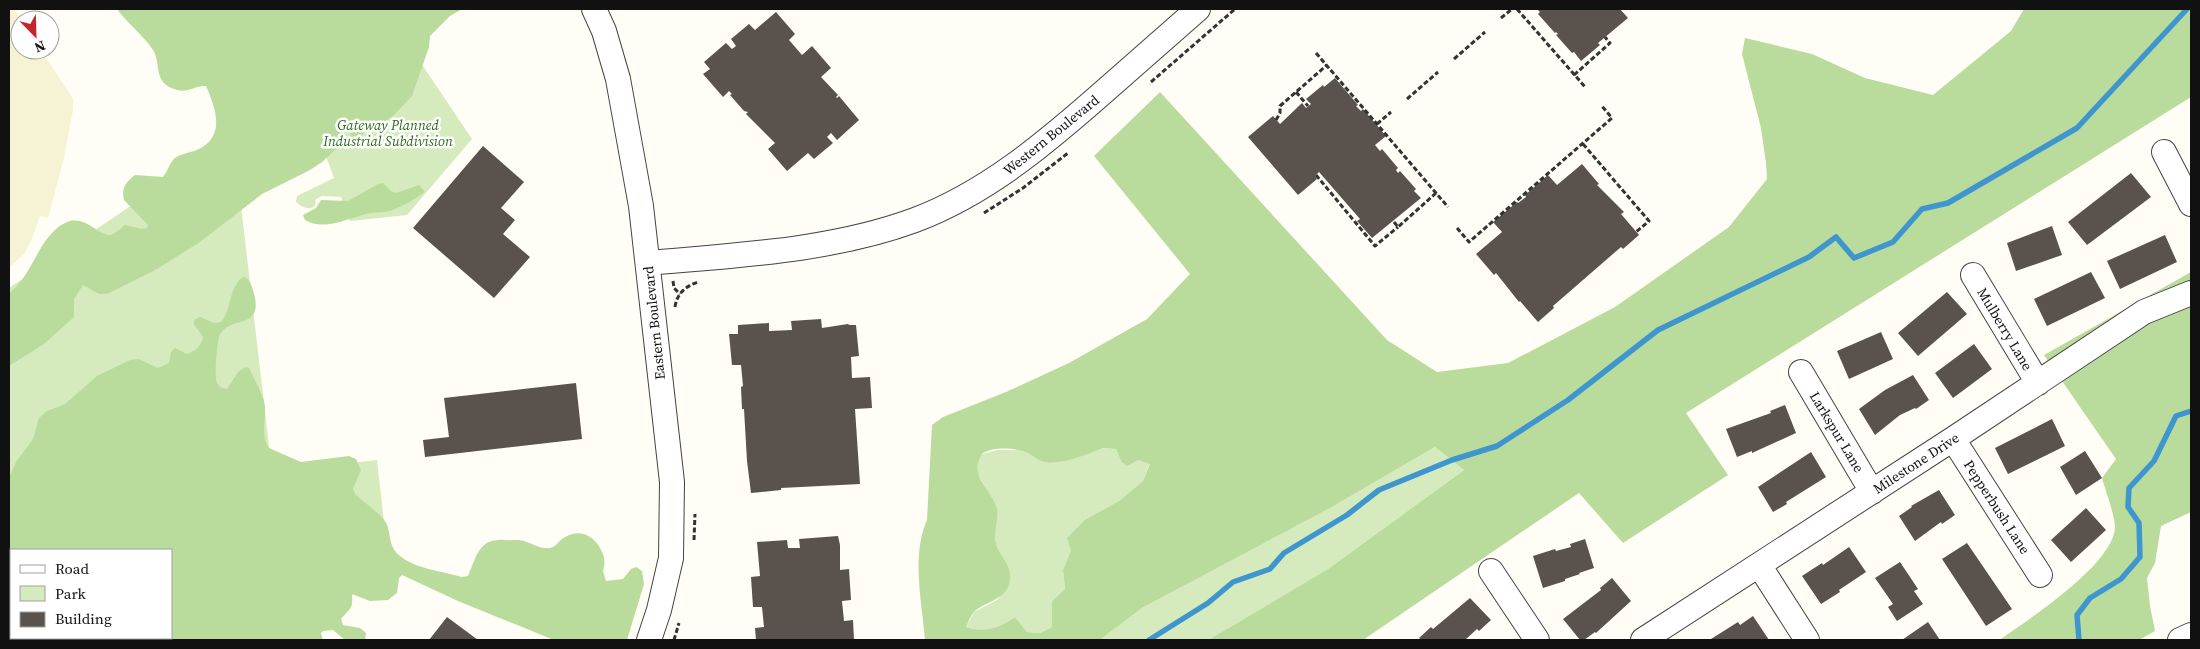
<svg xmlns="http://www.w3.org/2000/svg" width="2200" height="649" viewBox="0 0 2200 649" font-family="'Source Serif 4',serif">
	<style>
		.farmland { fill: #f6f3d4 }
		.green { fill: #d5ebbd; fill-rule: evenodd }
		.forest { fill: #b9dc9c; fill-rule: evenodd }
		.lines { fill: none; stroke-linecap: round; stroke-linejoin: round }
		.stream { stroke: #3f96cf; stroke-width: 5.5 }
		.building { fill: #5a524d }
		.minor-casing { stroke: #444; stroke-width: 26 }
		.path { stroke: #333; stroke-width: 3; stroke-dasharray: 5 2.5; stroke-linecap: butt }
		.minor { stroke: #fff; stroke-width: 24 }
		.labels { text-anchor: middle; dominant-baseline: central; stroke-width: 5; stroke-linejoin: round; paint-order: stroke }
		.park-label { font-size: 14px; font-style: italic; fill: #2f6b1f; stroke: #fff }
		.street-label { font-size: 14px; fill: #111; stroke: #fff }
	</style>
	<rect width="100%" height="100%" fill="#fffdf5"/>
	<path class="farmland" d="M9,9H14L22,20H20V50H41L73,99V110L64,158L48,218L40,216L31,241L25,253L9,268Z"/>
	<path class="green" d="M398,29L472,139L407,215L350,221L341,197L322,196L316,199L315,206C308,211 302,207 296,202L297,196L334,178L303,93Z
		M233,137L272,472L377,460L389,567L294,640H9V288ZM11,550H171V638H11Z
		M1435,447L1464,470L1328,569L1208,640H1100L1142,608L1332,507Z
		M1103,448L1116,449L1121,461L1138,460L1150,463L1143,481L1119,501L1086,519L1071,550L1063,570L1065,589L1052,601V627L1040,633L1027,632L1015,617C998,628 986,633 966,627L974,612L997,600L1009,585L1002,558L996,544L994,527L997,510L977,472L978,460L982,454L997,450H1016L1029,453L1037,459L1065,460Z"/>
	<path class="forest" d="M117,9H462L450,16L430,36L429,47L412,96L392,117L379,125L365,128L360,143L351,141L350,129H346L340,138L335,150L322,162L310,170L262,194L200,242L157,269L107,294H99L83,285L74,299V317L44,344L9,366V293C34,275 38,235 67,222C87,214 101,240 113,234C117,232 121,228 125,225L142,229L147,228L148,225L124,200C121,188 126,182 135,175L163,177C167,172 169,165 173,160C177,155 187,153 194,151C226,139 217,111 206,86C196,85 188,93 177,90C152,83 162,65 153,50C144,36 127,23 117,9Z
		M2024,9H2191V97L1686,413L1728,475L1623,543L1579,493L1363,640H1208L1328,569L1464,470L1435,447L1332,507L1142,608L1100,640H925C922,601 911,557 927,520L932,425L943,417L1006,392L1069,363L1147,319L1190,274L1094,156L1160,92L1387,340L1437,372L1508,363L1615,307L1729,227L1767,179L1766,163L1761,128L1742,54L1745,38L1812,54L1865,78L1933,95L2011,31ZM1103,448L1116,449L1121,461L1127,466L1138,460L1150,464L1143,481L1119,501L1086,519L1067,538L1071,550L1063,570L1065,589L1052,601V627L1040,633L1027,632L1015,617C998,628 986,633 966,627C968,623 970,617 973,613C984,600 1012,601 1010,574C1010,564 998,554 996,543C993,532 999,519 997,509C991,488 968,476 982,454C992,446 1017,448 1028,453C1034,456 1038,461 1045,462C1064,465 1086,454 1103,448Z
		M383,183L391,191L396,193L419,185L425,192C415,199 405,205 393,210C385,213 378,212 370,213C351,217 324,232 305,220L303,215L316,208L321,200L348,201L378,184Z
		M2191,272V512L2161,526L2155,563L2147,578L2150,606L2155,631L2139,640H2000C2029,619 2114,564 2115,527C2115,516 2105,489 2102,478L2116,459L2044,355Z
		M243,277C249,278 250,282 252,287C268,334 228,313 219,337C217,344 214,377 217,383C219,387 223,388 227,389L238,372L246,367L249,368C254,378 261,391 264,401C268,417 259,434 269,448L301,462L349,456L356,459L361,470L353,489L356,495C364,503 379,512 385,521C392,532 387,546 400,556C416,569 442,571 462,577L468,576C477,555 479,538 505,540C511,541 518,539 524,541C531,543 538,548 546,548C554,549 556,544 562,539C578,527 595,535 602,552C605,557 605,565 603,571L606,581L623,579L631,569L636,567L642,571L644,584L627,640H554L458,601L402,575L399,578L397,593L388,600L370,601L352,594C353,609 351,607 341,619L343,625L360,628L366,633L365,640H345L333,630L323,631L321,633L323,640H9V478L16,462L33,439L39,418L47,411L65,404L97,376L130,360L139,359L158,368L169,363L171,352L175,348L187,354C196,351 201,346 203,337L194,324V320L200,317L214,323L221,322C232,310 228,288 243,277ZM171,550V638H11V550Z"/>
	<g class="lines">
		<path class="stream" d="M1149,640L1208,603L1233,582L1270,569L1284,553L1347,515L1379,490L1452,460L1497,446L1568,400L1658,330L1809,257L1836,237L1854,258L1893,242L1922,209L1948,203L2077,128L2187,9
			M2079,640L2077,615L2090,598L2121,579L2140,557L2139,523L2128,507L2129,488L2154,461L2176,416L2191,411"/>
	</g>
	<path class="building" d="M1537,9H1620L1628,18L1598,43L1600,45L1581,61L1574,52L1572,53L1556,35L1558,34L1556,32L1555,33L1538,14L1540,12Z
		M776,12L795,34L789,40L802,55L812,46L831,68L821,77L838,95L836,97L837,98L839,96L859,120L837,140L831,133L827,137L833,143L814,159L808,153L787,171L768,149L775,143L746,114L748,112L744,111L730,95L732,94L729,91L723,97L703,74L710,69L704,62L726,43L732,49L736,46L731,39L749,24L755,30Z
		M1335,78L1358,105L1356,106L1361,111L1363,109L1386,136L1375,145L1380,151L1382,149L1398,168L1396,170L1398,173L1400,171L1416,189L1414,191L1421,198L1372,238L1357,221L1360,219L1319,172L1315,176L1317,179L1298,195L1248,137L1273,116L1280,124L1302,103L1306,108L1311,104L1306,99L1323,85L1324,87Z
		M483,146L524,182L501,208L515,220L503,234L530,257L494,298L413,228Z
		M1582,164L1599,184L1597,185L1624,212L1621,214L1639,235L1623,249L1621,247L1553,306L1554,308L1538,322L1520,301L1519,302L1496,273L1494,275L1476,254L1502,232L1493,222L1517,202L1518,203L1526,197L1525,195L1548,175L1557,185Z
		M2131,173L2151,197L2087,245L2068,222Z
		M2052,226L2062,255L2016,271L2007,243Z
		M2165,235L2177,262L2120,289L2107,261Z
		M2091,272L2105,298L2047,326L2034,299Z
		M1947,292L1967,314L1918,356L1898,333Z
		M821,319L822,328L848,324L849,325H856L859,356L851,357L852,378L870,377L872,408L855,409L860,484L781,488V490L751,493L747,461L744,409H742L741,387L743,386L741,365H732L729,334H738V325L769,323V331L792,330L791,321Z
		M1881,332L1893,359L1849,379L1837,351Z
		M1974,344L1992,369L1953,398L1935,373Z
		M1913,375L1929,400L1916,409L1915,408L1900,415L1875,435L1859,409L1885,390Z
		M576,383L582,439L425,457L423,440L449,437L444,398Z
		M1785,405L1796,433L1752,453V451L1737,457L1726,429L1771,413L1770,411Z
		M2052,419L2065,446L2008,474L1995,448Z
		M2085,451L2102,478L2076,495L2060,467Z
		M1811,452L1826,477L1786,502L1787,504L1773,512L1758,487Z
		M1939,490L1955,515L1942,524L1941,522L1915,541L1899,516L1912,507L1911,506Z
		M2086,508L2106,530L2071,562L2051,540Z
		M838,536L840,545V570L849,569L851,600L842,601L844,621L853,620L854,640H756L755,628L764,627L762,607H753L751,577L760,576L757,542L787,540L788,548H800L799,539Z
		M1585,539L1594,568L1579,573L1580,574L1565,579V581L1543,588L1533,556L1555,549L1556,551L1571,547L1570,544Z
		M1967,543L2012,609L1986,626L1942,559Z
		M1849,547L1866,572L1839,590L1840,592L1821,604L1802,576L1822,563L1823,565Z
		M1900,562L1918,589L1914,591L1923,604L1897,621L1888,607L1893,604L1875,578Z
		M1612,578L1631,601L1596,633L1595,632L1584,640H1580L1563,619L1601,590L1600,588Z
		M1470,598L1491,620L1479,631L1477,629L1465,640H1421L1419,638L1431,627L1433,629Z
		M1753,616L1769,640L1711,639L1738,622L1740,625Z
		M447,617L478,640H429Z
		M1928,622L1940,640H1902Z"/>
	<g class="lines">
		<g class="minor-casing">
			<path id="minor" d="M594,9L604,31L618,79L641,206L672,482L671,558L659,610L649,640
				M2164,152L2191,204
				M648,263C737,255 831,251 915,220C986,193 1043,145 1099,96C1132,67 1165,38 1198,9
				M1973,275L2038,383
				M1801,372L1872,492
				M1953,439L2040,575
				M1759,565L1807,640
				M1491,571L1537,640
				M1643,640L1953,439L2144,312L2191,293
				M2180,640L2191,635"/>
		</g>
		<path class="path" d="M1517,9L1586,88
			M1501,18L1512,9
			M1316,53L1448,207
			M1454,59L1485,32
			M1574,75L1610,43L1605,37
			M1151,82L1235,9
			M1296,92L1308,106
			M1407,99L1438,72
			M1276,120L1280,113V106L1327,65
			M1377,124L1391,112
			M1583,144L1649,221L1636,232
			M1316,175L1375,246L1398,227
			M984,213L1023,188L1068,153
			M1394,222L1398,227L1436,193
			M1457,228L1469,242L1612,118L1601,105
			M673,281L674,288L680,294
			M675,307C677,293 686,286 698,282
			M694,540L695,514
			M674,640L679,623"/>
		<use href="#minor" class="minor"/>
	</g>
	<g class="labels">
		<g class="park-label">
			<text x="388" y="125">Gateway Planned<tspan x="388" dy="16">Industrial Subdivision</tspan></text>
		</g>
		<g class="street-label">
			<text transform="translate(1051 135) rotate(-39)">Western Boulevard</text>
			<text transform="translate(654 323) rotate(-96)">Eastern Boulevard</text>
			<text transform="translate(2005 329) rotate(59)">Mulberry Lane</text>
			<text transform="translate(1837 432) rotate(59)">Larkspur Lane</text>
			<text transform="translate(1916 463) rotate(-33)">Milestone Drive</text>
			<text transform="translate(1997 507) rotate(57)">Pepperbush Lane</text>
		</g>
	</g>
	<rect width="2200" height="649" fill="none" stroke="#111111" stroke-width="20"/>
	<rect x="10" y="549" width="162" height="90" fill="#ffffff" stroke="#a0a0a0"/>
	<rect x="20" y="565" width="25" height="8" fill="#ffffff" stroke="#a0a0a0"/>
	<text x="55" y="574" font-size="15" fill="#111111">Road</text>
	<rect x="20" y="586" width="25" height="15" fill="#d5ebbd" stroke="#a0a0a0"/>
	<text x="55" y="599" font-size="15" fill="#111111">Park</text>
	<rect x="20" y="612" width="25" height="15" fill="#5a524d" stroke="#a0a0a0"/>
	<text x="55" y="624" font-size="15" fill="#111111">Building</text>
	<g transform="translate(35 35) rotate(157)"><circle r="24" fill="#ffffff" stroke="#a0a0a0"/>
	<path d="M0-4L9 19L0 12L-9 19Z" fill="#c4262e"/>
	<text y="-8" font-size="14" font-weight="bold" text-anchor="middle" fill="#111111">N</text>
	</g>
</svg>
